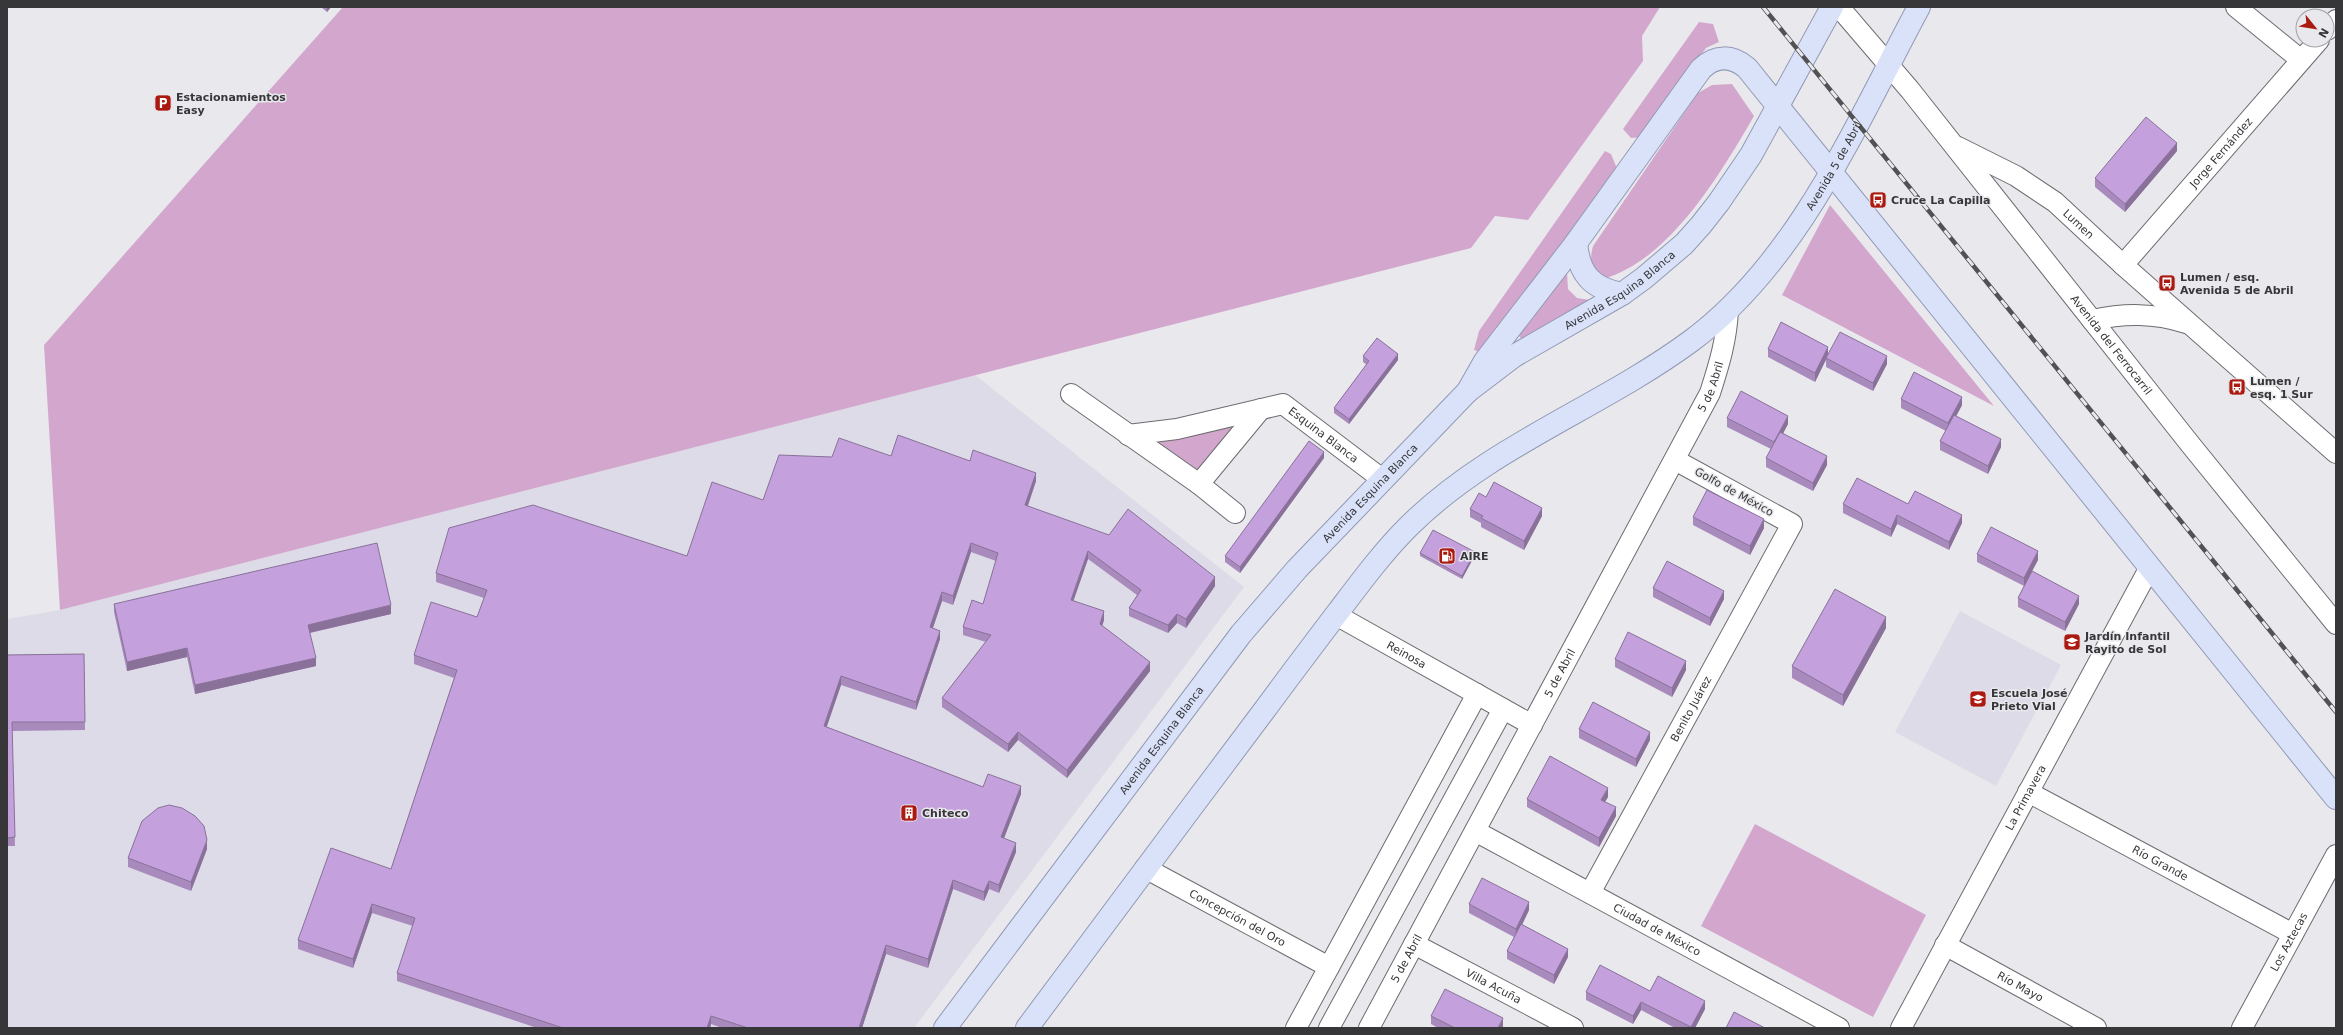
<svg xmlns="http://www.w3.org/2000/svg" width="2343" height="1035" viewBox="0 0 2343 1035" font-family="'DejaVu Sans',sans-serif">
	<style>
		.built { fill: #dddbe7 }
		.green { fill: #d3a7cd }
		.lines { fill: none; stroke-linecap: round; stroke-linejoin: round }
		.minor-casing { stroke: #6c6c70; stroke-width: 22 }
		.major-casing { stroke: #9199b4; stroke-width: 24 }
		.minor { stroke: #fff; stroke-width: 20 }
		.major { stroke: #dae2fa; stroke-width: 22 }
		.rail-casing { stroke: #525255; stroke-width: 4.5 }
		.rail { stroke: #e9e8ed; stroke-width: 3; stroke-dasharray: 9; stroke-linecap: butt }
		.wall { fill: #a98abd }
		.shaded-wall { fill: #89719a }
		.building { fill: #c4a1dc; stroke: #89719a }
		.labels { text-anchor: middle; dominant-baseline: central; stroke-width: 3; stroke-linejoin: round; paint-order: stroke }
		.poi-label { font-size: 11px; font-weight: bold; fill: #373739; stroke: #e9e8ed; text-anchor: start }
		.street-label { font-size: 11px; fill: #373739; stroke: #e9e8ed }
	</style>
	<rect width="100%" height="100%" fill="#e9e8ed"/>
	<path class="built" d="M975,375L1244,587L914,1028H7V619L60,610Z
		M1960,611L2061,665L1996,786L1895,732Z"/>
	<path class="green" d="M343,7H1660L1642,36L1643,61L1528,220L1495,216L1471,248L60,610L44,345Z
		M1699,22L1713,24L1719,42L1706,48L1643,137L1631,138L1623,129Z
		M1732,84L1754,116C1721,173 1670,260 1603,279C1591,269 1589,261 1593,246L1698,93L1712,85Z
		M1605,151L1611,154L1618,171L1487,355L1474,350L1479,331Z
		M1830,205L1994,406L1782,295Z
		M1567,273L1568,289L1577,298L1590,300L1522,340L1518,334Z
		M1241,419L1197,474L1146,441Z
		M1755,824L1926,915L1873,1017L1701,926Z"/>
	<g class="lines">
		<g class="minor-casing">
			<g id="minor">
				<path id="s1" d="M1839,7L1910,90L2190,444L2336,624"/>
				<path d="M2236,7L2301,60"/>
				<path d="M2327,30L2336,20"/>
				<path id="s2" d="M1958,147L2016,176L2055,202L2123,265L2336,453"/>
				<path id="s3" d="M2123,265L2319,40"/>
				<path d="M2092,320C2125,313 2154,313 2186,323"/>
				<path d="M1071,394L1199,484L1235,513"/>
				<path id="s4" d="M1128,435L1177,429L1283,404L1382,479"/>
				<path d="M1199,484L1261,409"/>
				<path id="s5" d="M1336,615L1532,725"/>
				<path id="s6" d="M2028,792L2293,934"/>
				<path id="s7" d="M1475,831L1839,1028"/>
				<path id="s8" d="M1145,868L1329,967"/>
				<path id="s9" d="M1590,893L1792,524L1675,460"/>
				<path id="s10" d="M1414,944L1573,1028"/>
				<path id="s11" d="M1945,945L2096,1028"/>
				<path d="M1296,1028L1477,694"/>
				<path d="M1329,1028L1503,709"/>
				<path id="s12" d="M1369,1028L1710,393C1719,365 1727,339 1728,309"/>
				<path id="s13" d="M1901,1028L2150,567"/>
				<path id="s14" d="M2242,1028L2336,855"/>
			</g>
		</g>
		<g class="major-casing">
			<g id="major">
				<path d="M1576,243C1579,274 1591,288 1622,294"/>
				<path d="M1468,391L1485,361L1576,243L1701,69C1715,55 1732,55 1747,68L2336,798"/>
				<path id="s15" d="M945,1028L1241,634L1297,569L1468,391L1514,356L1622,294L1644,278L1684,244L1701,225L1719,202L1751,155L1832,7"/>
				<path id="s16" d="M1027,1028C1106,922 1184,817 1263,712C1288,678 1313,645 1338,612C1360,583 1382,553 1408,527C1489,446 1600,408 1691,341C1799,261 1857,122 1919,7"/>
			</g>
		</g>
		<use href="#minor" class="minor"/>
		<use href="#major" class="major"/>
		<g class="rail-casing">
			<path id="rail" d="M1763,7L2336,712"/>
		</g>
		<use href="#rail" class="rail"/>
	</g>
	<path class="wall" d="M321,7H331L327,12Z
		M2177,151L2125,212L2095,187V178Z
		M1768,349L1828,354L1887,364L1873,391L1826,367V360L1815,382L1768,357Z
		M1363,356L1398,360L1349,424L1334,413V408L1367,365L1363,362Z
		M1901,399L1962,405L1956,416L2001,447L1988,474L1940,450V441L1946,431L1901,408Z
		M1727,418L1788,424L1783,433L1827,465L1813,491L1766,467V458L1771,449L1727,427Z
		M891,456L970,461L1036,481L1028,506L1215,586L1186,628L1177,623L1168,633L1129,616V608L1137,595L1088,559L1073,600L1104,620L1102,626L1150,671L1067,778L1018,740L1008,752L942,707V698L986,642L963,635V627L983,604L996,561L971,552L953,605L942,601L933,628L940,639L916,710L841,685L826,727L983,787L1021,794L1004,838L1016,852L999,893L989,889L984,901L953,889L928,968L886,954L862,1028H722L711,1024L710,1028H537L397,981V973L413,926L372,913L353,968L298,949V940L391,869L454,678L414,664V655L477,617L484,598L436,582V573L687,556L763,500L832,457Z
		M1324,458L1240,573L1225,562V556Z
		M1486,497L1542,516L1524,550L1481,527V523L1470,517V509Z
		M1843,504H1908L1962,523L1949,550L1897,524L1891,537L1843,513Z
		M1693,517L1764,528L1750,555L1693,525Z
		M1420,553L1475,555L1462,579L1420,556Z
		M1977,554L2038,560L2032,571L2079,604L2065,631L2018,607V598L2024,586L1977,562Z
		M1653,588L1724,599L1710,626L1653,597Z
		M114,604L391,614L310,633L316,666L195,694L187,657L127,671L114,612Z
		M1886,628L1843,706L1792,678V666Z
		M84,654L85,730L12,731L15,846H7V655Z
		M1615,659L1686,670L1672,697L1615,667Z
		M1579,729L1650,740L1636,767L1579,738Z
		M1608,797L1605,802L1616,816L1599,847L1527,807V799Z
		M207,849L191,891L128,867V858Z
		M1469,904L1529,910L1522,925L1568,957L1554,984L1507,959V951L1514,937L1469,913Z
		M1650,991L1705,1009L1695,1028H1675L1641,1010L1633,1024L1586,1000V992Z
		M1431,1016L1503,1027L1502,1028H1438L1431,1024Z"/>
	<path class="shaded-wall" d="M327,7H331L327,12Z
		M2177,143V151L2125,212V204Z
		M1828,347V355L1815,382V373Z
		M1398,354V360L1349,424V419Z
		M1887,356V364L1873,391V383Z
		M1962,397V405L1948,432V423Z
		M1788,416V424L1774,451V442Z
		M2001,439V447L1988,474V466Z
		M1324,452V458L1240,573V567Z
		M1827,456V465L1813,491V483Z
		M1036,473V481L1025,513V505Z
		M1542,508V516L1524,550V541Z
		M1897,515V524L1891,537V529Z
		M1962,515V523L1949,550V542Z
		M1764,519V528L1750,555V546Z
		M971,543V552L953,605V596Z
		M1088,551V559L1071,608V600Z
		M2038,551V560L2024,586V578Z
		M1475,552V555L1462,579V576Z
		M1215,577V586L1186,628V619Z
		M1724,591V599L1710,626V618Z
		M942,592V601L930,636V627Z
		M2079,596V604L2065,631V622Z
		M391,605V614L308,633V625Z
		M1104,611V620L1100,633V624Z
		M1177,614V623L1168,633V625Z
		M1886,617V628L1843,706V695Z
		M940,631V639L916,710V702Z
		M187,648V657L127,671V662Z
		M316,658V666L195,694V685Z
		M1686,661V670L1672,697V688Z
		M1150,662V671L1067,778V770Z
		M841,676V685L824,735V726Z
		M1018,732V740L1008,752V744Z
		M1650,732V740L1636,767V759Z
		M1021,786V794L1001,846V837Z
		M1608,788V797L1601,808V800Z
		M1616,807V816L1599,847V838Z
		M207,840V849L191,891V882Z
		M1016,843V852L999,893V885Z
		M953,880V889L928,968V959Z
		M989,881V889L984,901V892Z
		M1529,902V910L1516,937V929Z
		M372,904V913L353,968V959Z
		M886,945V954L862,1028H859Z
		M1568,949V957L1554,984V975Z
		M1705,1001V1009L1695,1028H1691Z
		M1641,1002V1010L1633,1024V1016Z
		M711,1016V1024L710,1028H707Z
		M1503,1018V1027L1502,1028H1498Z"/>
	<path class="building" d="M2146,117L2177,143L2125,204L2095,178Z
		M1781,322L1828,347L1815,373L1768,349Z
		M1840,332L1887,356L1873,383L1826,358Z
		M1377,338L1398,354L1349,419L1334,408L1369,361L1363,356Z
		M1914,372L1962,397L1948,423L1901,399Z
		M1741,391L1788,416L1774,442L1727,418Z
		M1954,415L2001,439L1988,466L1940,441Z
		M1780,432L1827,456L1813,483L1766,458Z
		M898,435L970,461L973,450L1036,473L1025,505L1109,535L1128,509L1215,577L1186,619L1177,614L1168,625L1129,608L1141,590L1088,551L1071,600L1104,611L1100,624L1150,662L1067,770L1018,732L1008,744L942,698L991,635L963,627L972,600L983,604L998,553L971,543L953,596L942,592L930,627L940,631L916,702L841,676L824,726L983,787L988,774L1021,786L1001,837L1016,843L999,885L989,881L984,892L953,880L928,959L886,945L859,1028H748L711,1016L707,1028H563L397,973L415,918L372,904L353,959L298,940L331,848L391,869L457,670L414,655L431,602L477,617L487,590L436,573L449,528L533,505L687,556L712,482L763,500L779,455L832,457L839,438L891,456Z
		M1309,441L1324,452L1240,567L1225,556Z
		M1857,478L1908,504L1915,491L1962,515L1949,542L1897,515L1891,529L1843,504Z
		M1494,482L1542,508L1524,541L1481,518L1483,516L1470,509L1479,493L1486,497Z
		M1707,490L1764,519L1750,546L1693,517Z
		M1991,527L2038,551L2024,578L1977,554Z
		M1433,530L1475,552L1462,576L1420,553Z
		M377,543L391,605L308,625L316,658L195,685L187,648L127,662L114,604Z
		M1667,561L1724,591L1710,618L1653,588Z
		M2032,571L2079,596L2065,622L2018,598Z
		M1835,589L1886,617L1843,695L1792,666Z
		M1628,632L1686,661L1672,688L1615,659Z
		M84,654L85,722H12L15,837L7,838V655Z
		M1593,702L1650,732L1636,759L1579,729Z
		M1550,756L1608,788L1601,800L1616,807L1599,838L1527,799Z
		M169,805L182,808L195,816L204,826L207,840L191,882L128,858L142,821L158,808Z
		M1482,878L1529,902L1516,929L1469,904Z
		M1521,924L1568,949L1554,975L1507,951Z
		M1600,965L1650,991L1658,976L1705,1001L1691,1027L1641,1002L1633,1016L1586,992Z
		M1445,989L1503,1018L1498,1028H1455L1431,1016Z
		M1734,1012L1765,1028H1726Z"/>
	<defs>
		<g id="parking-square" transform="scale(0.9)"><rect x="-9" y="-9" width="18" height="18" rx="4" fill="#ab1a10" stroke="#e9e8ed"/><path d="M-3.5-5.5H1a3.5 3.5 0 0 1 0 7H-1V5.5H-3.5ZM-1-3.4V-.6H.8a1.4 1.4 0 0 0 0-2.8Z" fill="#fff"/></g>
		<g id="bus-square" transform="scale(0.9)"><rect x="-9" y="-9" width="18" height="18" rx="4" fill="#ab1a10" stroke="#e9e8ed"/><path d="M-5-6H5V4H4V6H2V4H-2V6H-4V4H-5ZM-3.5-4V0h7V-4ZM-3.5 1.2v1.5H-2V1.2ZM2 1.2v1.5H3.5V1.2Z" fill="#fff"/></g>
		<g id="fuel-square" transform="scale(0.9)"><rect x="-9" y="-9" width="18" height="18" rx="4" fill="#ab1a10" stroke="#e9e8ed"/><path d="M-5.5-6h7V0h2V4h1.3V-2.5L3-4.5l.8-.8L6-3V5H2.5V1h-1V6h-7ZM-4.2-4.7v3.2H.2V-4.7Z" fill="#fff"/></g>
		<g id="school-square" transform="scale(0.9)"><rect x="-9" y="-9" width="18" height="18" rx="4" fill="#ab1a10" stroke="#e9e8ed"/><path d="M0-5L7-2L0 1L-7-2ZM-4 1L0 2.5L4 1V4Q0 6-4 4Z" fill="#fff"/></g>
		<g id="building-square" transform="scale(0.9)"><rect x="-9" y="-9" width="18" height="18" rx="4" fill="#ab1a10" stroke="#e9e8ed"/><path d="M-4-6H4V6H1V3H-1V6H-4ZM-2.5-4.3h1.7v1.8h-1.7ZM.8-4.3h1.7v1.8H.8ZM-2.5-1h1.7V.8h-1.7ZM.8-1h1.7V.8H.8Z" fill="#fff"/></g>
	</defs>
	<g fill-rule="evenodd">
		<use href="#parking-square" x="163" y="103"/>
		<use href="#bus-square" x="1878" y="200"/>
		<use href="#bus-square" x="2167" y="283"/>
		<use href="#bus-square" x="2237" y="387"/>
		<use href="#fuel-square" x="1447" y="556"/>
		<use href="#school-square" x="2072" y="642"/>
		<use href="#school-square" x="1978" y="699"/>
		<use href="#building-square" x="909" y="813"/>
	</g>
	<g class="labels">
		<g class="poi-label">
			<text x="176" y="97">Estacionamientos<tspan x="176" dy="13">Easy</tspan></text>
			<text x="1891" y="200">Cruce La Capilla</text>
			<text x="2180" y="277">Lumen / esq.<tspan x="2180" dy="13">Avenida 5 de Abril</tspan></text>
			<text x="2250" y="381">Lumen /<tspan x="2250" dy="13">esq. 1 Sur</tspan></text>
			<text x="1460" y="556">AIRE</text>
			<text x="2085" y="636">Jardín Infantil<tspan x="2085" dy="13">Rayito de Sol</tspan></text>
			<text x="1991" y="693">Escuela José<tspan x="1991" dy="13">Prieto Vial</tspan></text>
			<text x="922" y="813">Chiteco</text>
		</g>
		<g class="street-label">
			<text stroke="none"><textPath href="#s3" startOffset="149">Jorge Fernández</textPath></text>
			<text stroke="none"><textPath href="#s16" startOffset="1197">Avenida 5 de Abril</textPath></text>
			<text stroke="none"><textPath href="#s2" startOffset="144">Lumen</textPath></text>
			<text stroke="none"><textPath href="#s15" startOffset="1008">Avenida Esquina Blanca</textPath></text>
			<text stroke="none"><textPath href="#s1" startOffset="434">Avenida del Ferrocarril</textPath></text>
			<text stroke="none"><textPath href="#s12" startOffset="727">5 de Abril</textPath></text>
			<text stroke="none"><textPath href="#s4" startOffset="209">Esquina Blanca</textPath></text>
			<text transform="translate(1734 492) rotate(29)">Golfo de México</text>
			<text stroke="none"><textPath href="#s15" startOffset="684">Avenida Esquina Blanca</textPath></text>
			<text stroke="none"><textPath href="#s5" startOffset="81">Reinosa</textPath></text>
			<text stroke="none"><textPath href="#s12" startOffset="403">5 de Abril</textPath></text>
			<text stroke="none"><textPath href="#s9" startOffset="210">Benito Juárez</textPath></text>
			<text stroke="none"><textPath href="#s15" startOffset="360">Avenida Esquina Blanca</textPath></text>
			<text stroke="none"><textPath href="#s13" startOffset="262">La Primavera</textPath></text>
			<text stroke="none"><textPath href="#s6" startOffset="150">Río Grande</textPath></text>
			<text stroke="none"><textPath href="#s8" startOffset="105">Concepción del Oro</textPath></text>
			<text stroke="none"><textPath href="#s7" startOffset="207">Ciudad de México</textPath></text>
			<text stroke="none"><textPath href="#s14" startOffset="98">Los Aztecas</textPath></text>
			<text stroke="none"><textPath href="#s12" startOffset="79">5 de Abril</textPath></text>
			<text stroke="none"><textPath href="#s10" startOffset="90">Villa Acuña</textPath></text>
			<text stroke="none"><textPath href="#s11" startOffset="86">Río Mayo</textPath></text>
		</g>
	</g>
	<rect width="2343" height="1035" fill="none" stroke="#373739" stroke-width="16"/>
	<g transform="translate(2315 28) rotate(120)"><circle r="19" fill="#e9e8ed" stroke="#a2a1a5"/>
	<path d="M0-3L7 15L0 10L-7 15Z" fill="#ab1a10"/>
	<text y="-6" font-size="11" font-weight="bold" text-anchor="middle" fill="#373739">N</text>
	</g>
</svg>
